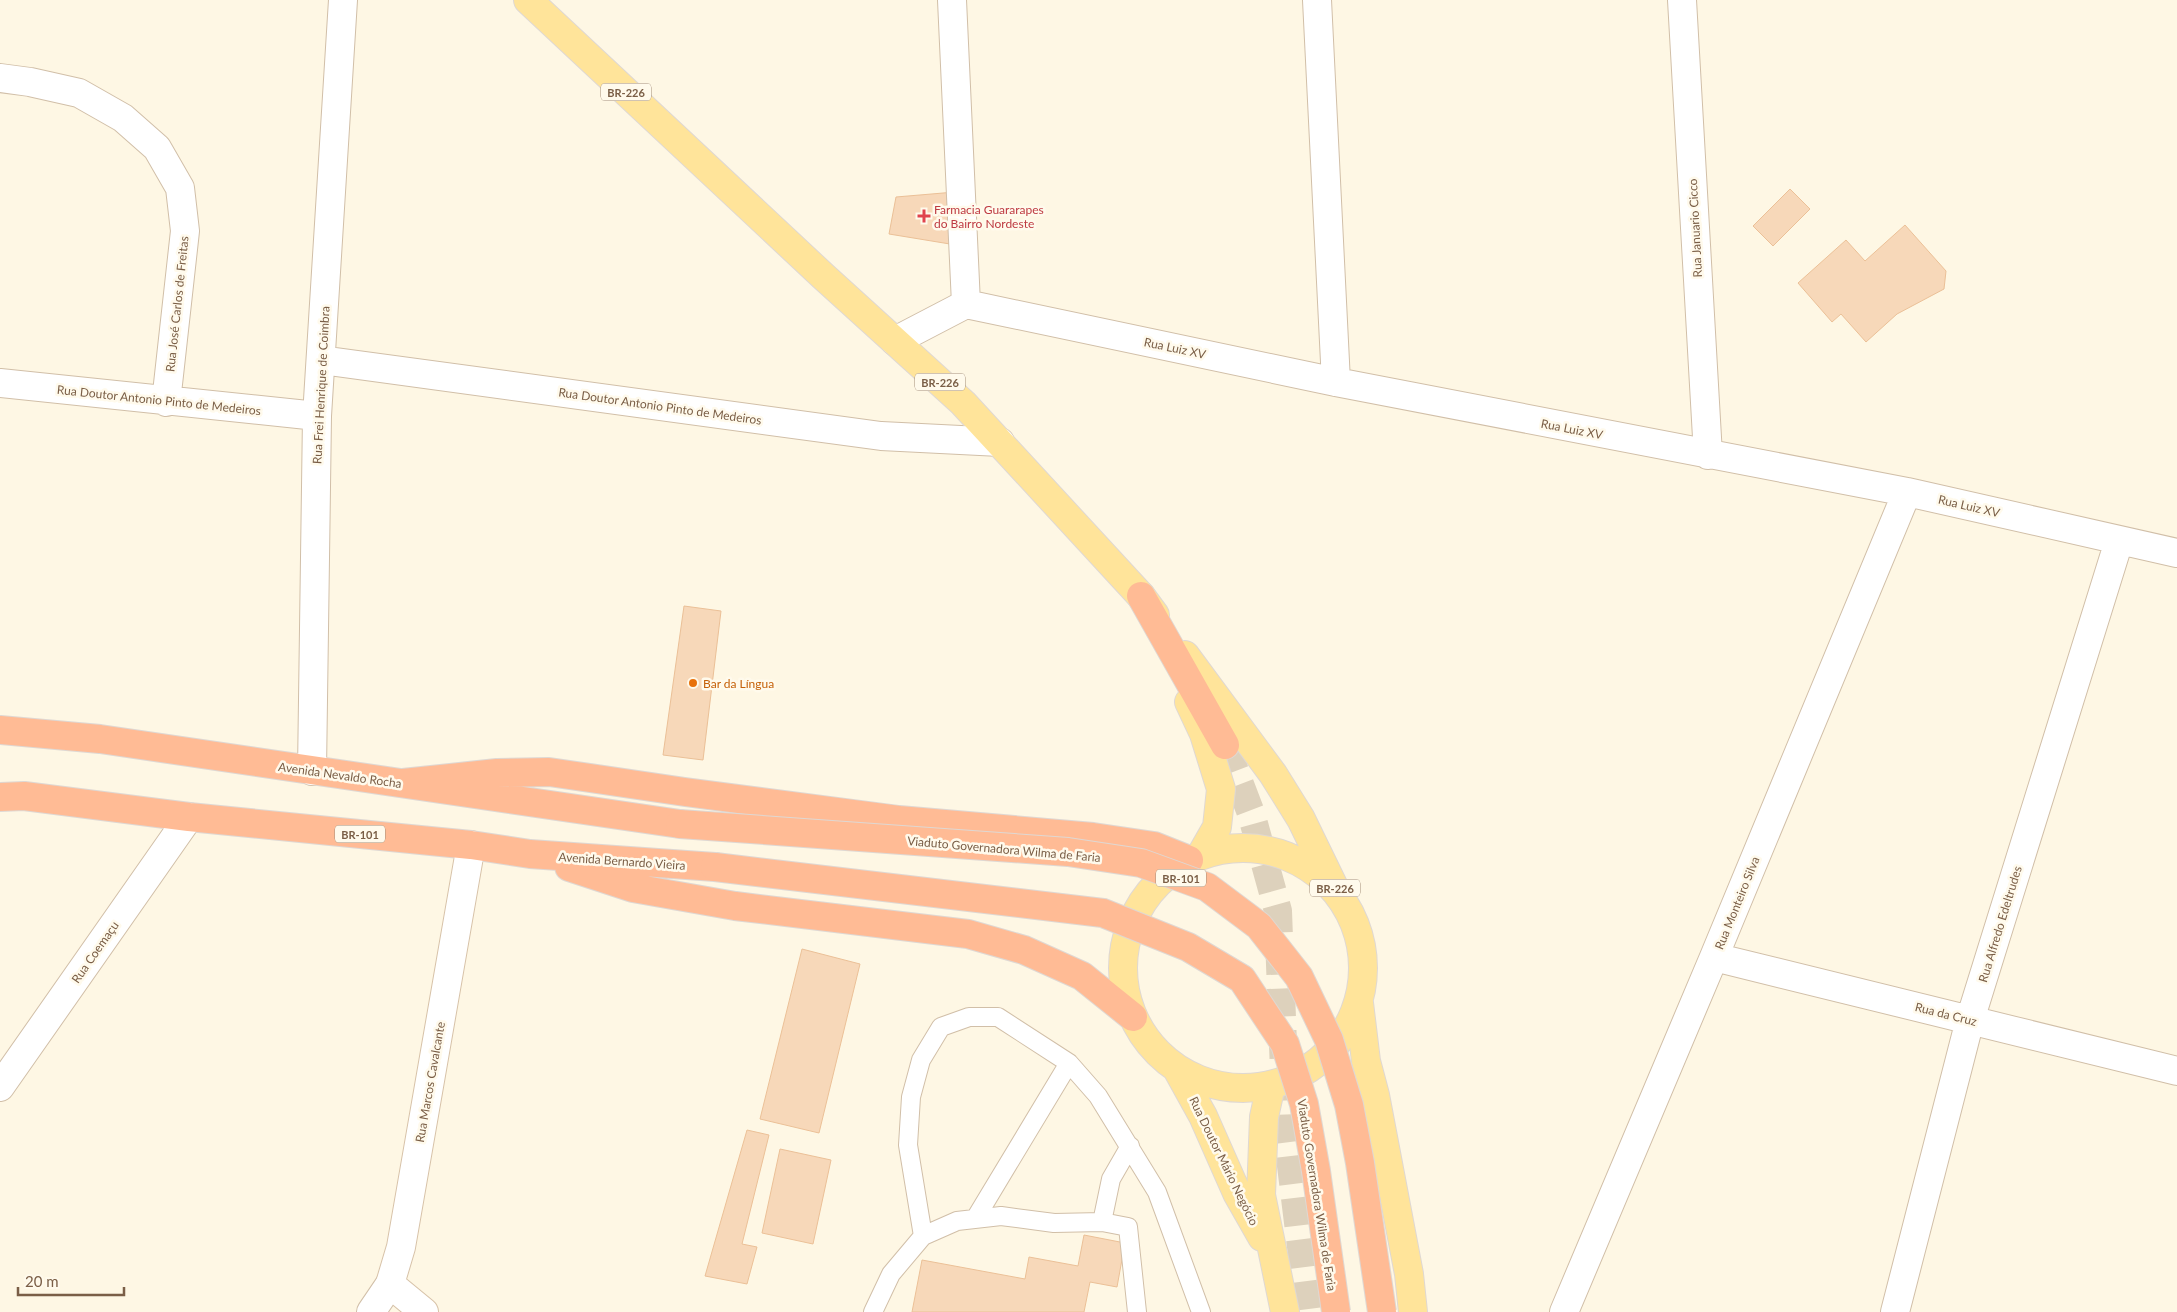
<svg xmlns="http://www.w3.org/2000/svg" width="2177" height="1312" viewBox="0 0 2177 1312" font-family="Lato,sans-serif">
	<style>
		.building { fill: #f7d8b9; stroke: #ebc097 }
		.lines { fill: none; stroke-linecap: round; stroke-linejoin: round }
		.highway-tunnel { stroke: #ddd1bc; stroke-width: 28; stroke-dasharray: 28 14; stroke-linecap: butt }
		.lane-casing { stroke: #d1bfa8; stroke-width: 20 }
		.street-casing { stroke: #d1bfa8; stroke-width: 30 }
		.secondary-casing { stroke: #d7c2a8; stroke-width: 30 }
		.primary-casing { stroke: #dfd8d3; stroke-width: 30 }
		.highway-casing { stroke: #dfd8d3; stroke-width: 30 }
		.lane { stroke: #fff; stroke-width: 18 }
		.street { stroke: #fff; stroke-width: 28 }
		.secondary { stroke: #fff; stroke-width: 28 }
		.primary { stroke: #ffe49a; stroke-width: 28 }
		.highway { stroke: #ffbb95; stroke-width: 28 }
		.highway-bridge-casing { stroke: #dfd8d3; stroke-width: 30; stroke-linecap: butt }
		.highway-bridge { stroke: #ffbb95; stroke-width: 28 }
		.health-dot { fill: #e0444e; stroke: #fffaec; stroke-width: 2 }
		.food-dot { fill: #e8710a; stroke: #fffaec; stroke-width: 2 }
		.labels { text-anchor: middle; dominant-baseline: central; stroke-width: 5; stroke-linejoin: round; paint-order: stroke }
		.shield { fill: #fffaec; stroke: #a28d78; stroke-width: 1 }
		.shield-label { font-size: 11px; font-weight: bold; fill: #7a5e46 }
		.health-label { font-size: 12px; fill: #be3a42; stroke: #fffaec; text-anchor: start }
		.street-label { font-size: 12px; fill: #7a5e46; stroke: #fffaec }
		.food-label { font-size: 12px; fill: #c56008; stroke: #fffaec; text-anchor: start }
	</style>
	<rect width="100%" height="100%" fill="#fef7e4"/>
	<path class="building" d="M1790,189L1810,209L1773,246L1753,226Z
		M955,192L956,245L889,234L896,197Z
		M1905,225L1946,271L1944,289L1897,314L1866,342L1841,314L1832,322L1798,283L1846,240L1865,261Z
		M684,606L721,611L703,760L663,755Z
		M802,949L860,964L819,1133L760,1119Z
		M747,1130L769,1135L742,1244L757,1247L747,1284L705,1276Z
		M780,1149L831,1160L813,1244L762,1233Z
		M1084,1235L1125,1243L1117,1287L1090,1282L1084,1312H912L922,1260L1025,1279L1029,1257L1078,1266Z"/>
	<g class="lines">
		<path class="highway-tunnel" d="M1225,745L1251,813L1278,911L1286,1125L1309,1312"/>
		<g class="lane-casing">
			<path id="lane" d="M1130,1146L1111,1179L1102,1222L1128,1227L1137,1312
				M975,1219L1069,1063
				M923,1236L908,1145L911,1097L921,1060L941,1027L969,1017H998L1069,1063L1098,1096L1157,1192L1201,1312
				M873,1312L891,1274L923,1236L957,1221L1001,1216L1054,1223L1102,1222"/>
		</g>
		<g class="street-casing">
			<path id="street" d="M952,0L966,304
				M1317,0L1336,382
				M1682,0L1708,455
				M0,78L30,82L79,93L123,118L157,148L180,188L185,231L166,402
				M895,341L966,304L1336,382L1907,492L2177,553
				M321,360L881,436L1000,442
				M0,383L317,416
				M312,771L317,416L343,0
				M1714,957L2177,1071
				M0,1087L189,817
				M371,1312L390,1284
				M1564,1312L1714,957L1907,492
				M1895,1312L1970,1020L2119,541"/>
		</g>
		<g class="secondary-casing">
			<path id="secondary" d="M424,1312L390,1284L401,1247L471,845"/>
		</g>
		<g class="primary-casing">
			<path id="primary" d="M528,0L823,276L963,403L1141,596L1155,615
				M1185,655L1273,774L1301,819L1335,889
				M1189,702L1204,734L1221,789L1217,827L1201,855
				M1123 968a120 120 0 1 1 240 0a120 120 0 1 1-240 0Z
				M1359,1003L1366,1061L1375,1095L1409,1274L1413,1312
				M1177,1069L1203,1116L1237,1193L1262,1237
				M1271,1085L1264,1117L1261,1195L1285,1312"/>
		</g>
		<g class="highway-casing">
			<path id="highway" d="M1141,596L1225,745
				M0,730L100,739L680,824
				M403,783L497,773L549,772L685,792L899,820L1093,837L1154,846L1189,860
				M0,797L24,796L189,817L471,845L530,854L715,867
				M569,867L633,888L735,906L968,934L1024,950L1082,976L1133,1017"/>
		</g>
		<use href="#lane" class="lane"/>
		<use href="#street" class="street"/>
		<use href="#secondary" class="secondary"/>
		<use href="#primary" class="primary"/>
		<use href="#highway" class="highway"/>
		<g class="highway-bridge-casing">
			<path id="highway-bridge" d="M680,824L1068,852L1141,863L1207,887L1259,926L1299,977L1329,1040L1349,1105L1360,1163L1382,1312
				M715,867L1103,913L1188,947L1242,979L1285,1044L1304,1104L1316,1171L1336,1312"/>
		</g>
		<use href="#highway-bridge" class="highway-bridge"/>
	</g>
	<path class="health-dot" d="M921.5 208.5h5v5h5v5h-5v5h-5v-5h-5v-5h5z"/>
	<circle class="food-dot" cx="693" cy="683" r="5"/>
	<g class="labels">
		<g class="shield">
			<rect x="601" y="83.5" width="50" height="17" rx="4"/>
			<rect x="915" y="373.5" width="50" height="17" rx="4"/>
			<rect x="335" y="825.5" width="50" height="17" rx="4"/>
			<rect x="1156" y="869.5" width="50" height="17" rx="4"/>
			<rect x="1310" y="879.5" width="50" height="17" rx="4"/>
		</g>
		<g class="shield-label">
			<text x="626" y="92">BR-226</text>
			<text x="940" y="382">BR-226</text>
			<text x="360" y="834">BR-101</text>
			<text x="1181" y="878">BR-101</text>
			<text x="1335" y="888">BR-226</text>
		</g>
		<g class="health-label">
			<text x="934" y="209">Farmacia Guararapes<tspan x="934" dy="14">do Bairro Nordeste</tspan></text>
		</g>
		<g class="street-label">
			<text transform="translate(1695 228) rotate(-93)">Rua Januario Cicco</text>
			<text transform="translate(177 304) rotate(-84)">Rua José Carlos de Freitas</text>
			<text transform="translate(1175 348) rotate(12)">Rua Luiz XV</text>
			<text transform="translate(321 385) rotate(-87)">Rua Frei Henrique de Coimbra</text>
			<text transform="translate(159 400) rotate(6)">Rua Doutor Antonio Pinto de Medeiros</text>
			<text transform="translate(660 406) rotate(8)">Rua Doutor Antonio Pinto de Medeiros</text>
			<text transform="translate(1572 429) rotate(11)">Rua Luiz XV</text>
			<text transform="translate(1969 506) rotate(13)">Rua Luiz XV</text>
			<text transform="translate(340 775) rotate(8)">Avenida Nevaldo Rocha</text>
			<text transform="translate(1004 849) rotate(5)">Viaduto Governadora Wilma de Faria</text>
			<text transform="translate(622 861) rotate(4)">Avenida Bernardo Vieira</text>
			<text transform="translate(1737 903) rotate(-68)">Rua Monteiro Silva</text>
			<text transform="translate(2000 924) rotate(-73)">Rua Alfredo Edeltrudes</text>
			<text transform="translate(95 952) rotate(-55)">Rua Coemaçu</text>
			<text transform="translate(1946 1014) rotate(14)">Rua da Cruz</text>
			<text transform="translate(430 1082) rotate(-80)">Rua Marcos Cavalcante</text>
			<text transform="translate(1224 1161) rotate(64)">Rua Doutor Mário Negócio</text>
			<text transform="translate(1317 1195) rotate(81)">Viaduto Governadora Wilma de Faria</text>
		</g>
		<g class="food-label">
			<text x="703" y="683">Bar da Língua</text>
		</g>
	</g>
	<path d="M18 1287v8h106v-8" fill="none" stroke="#7a5e46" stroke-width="2.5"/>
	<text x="25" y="1287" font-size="15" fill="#7a5e46" stroke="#fffaec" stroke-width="4" paint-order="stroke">20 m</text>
</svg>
